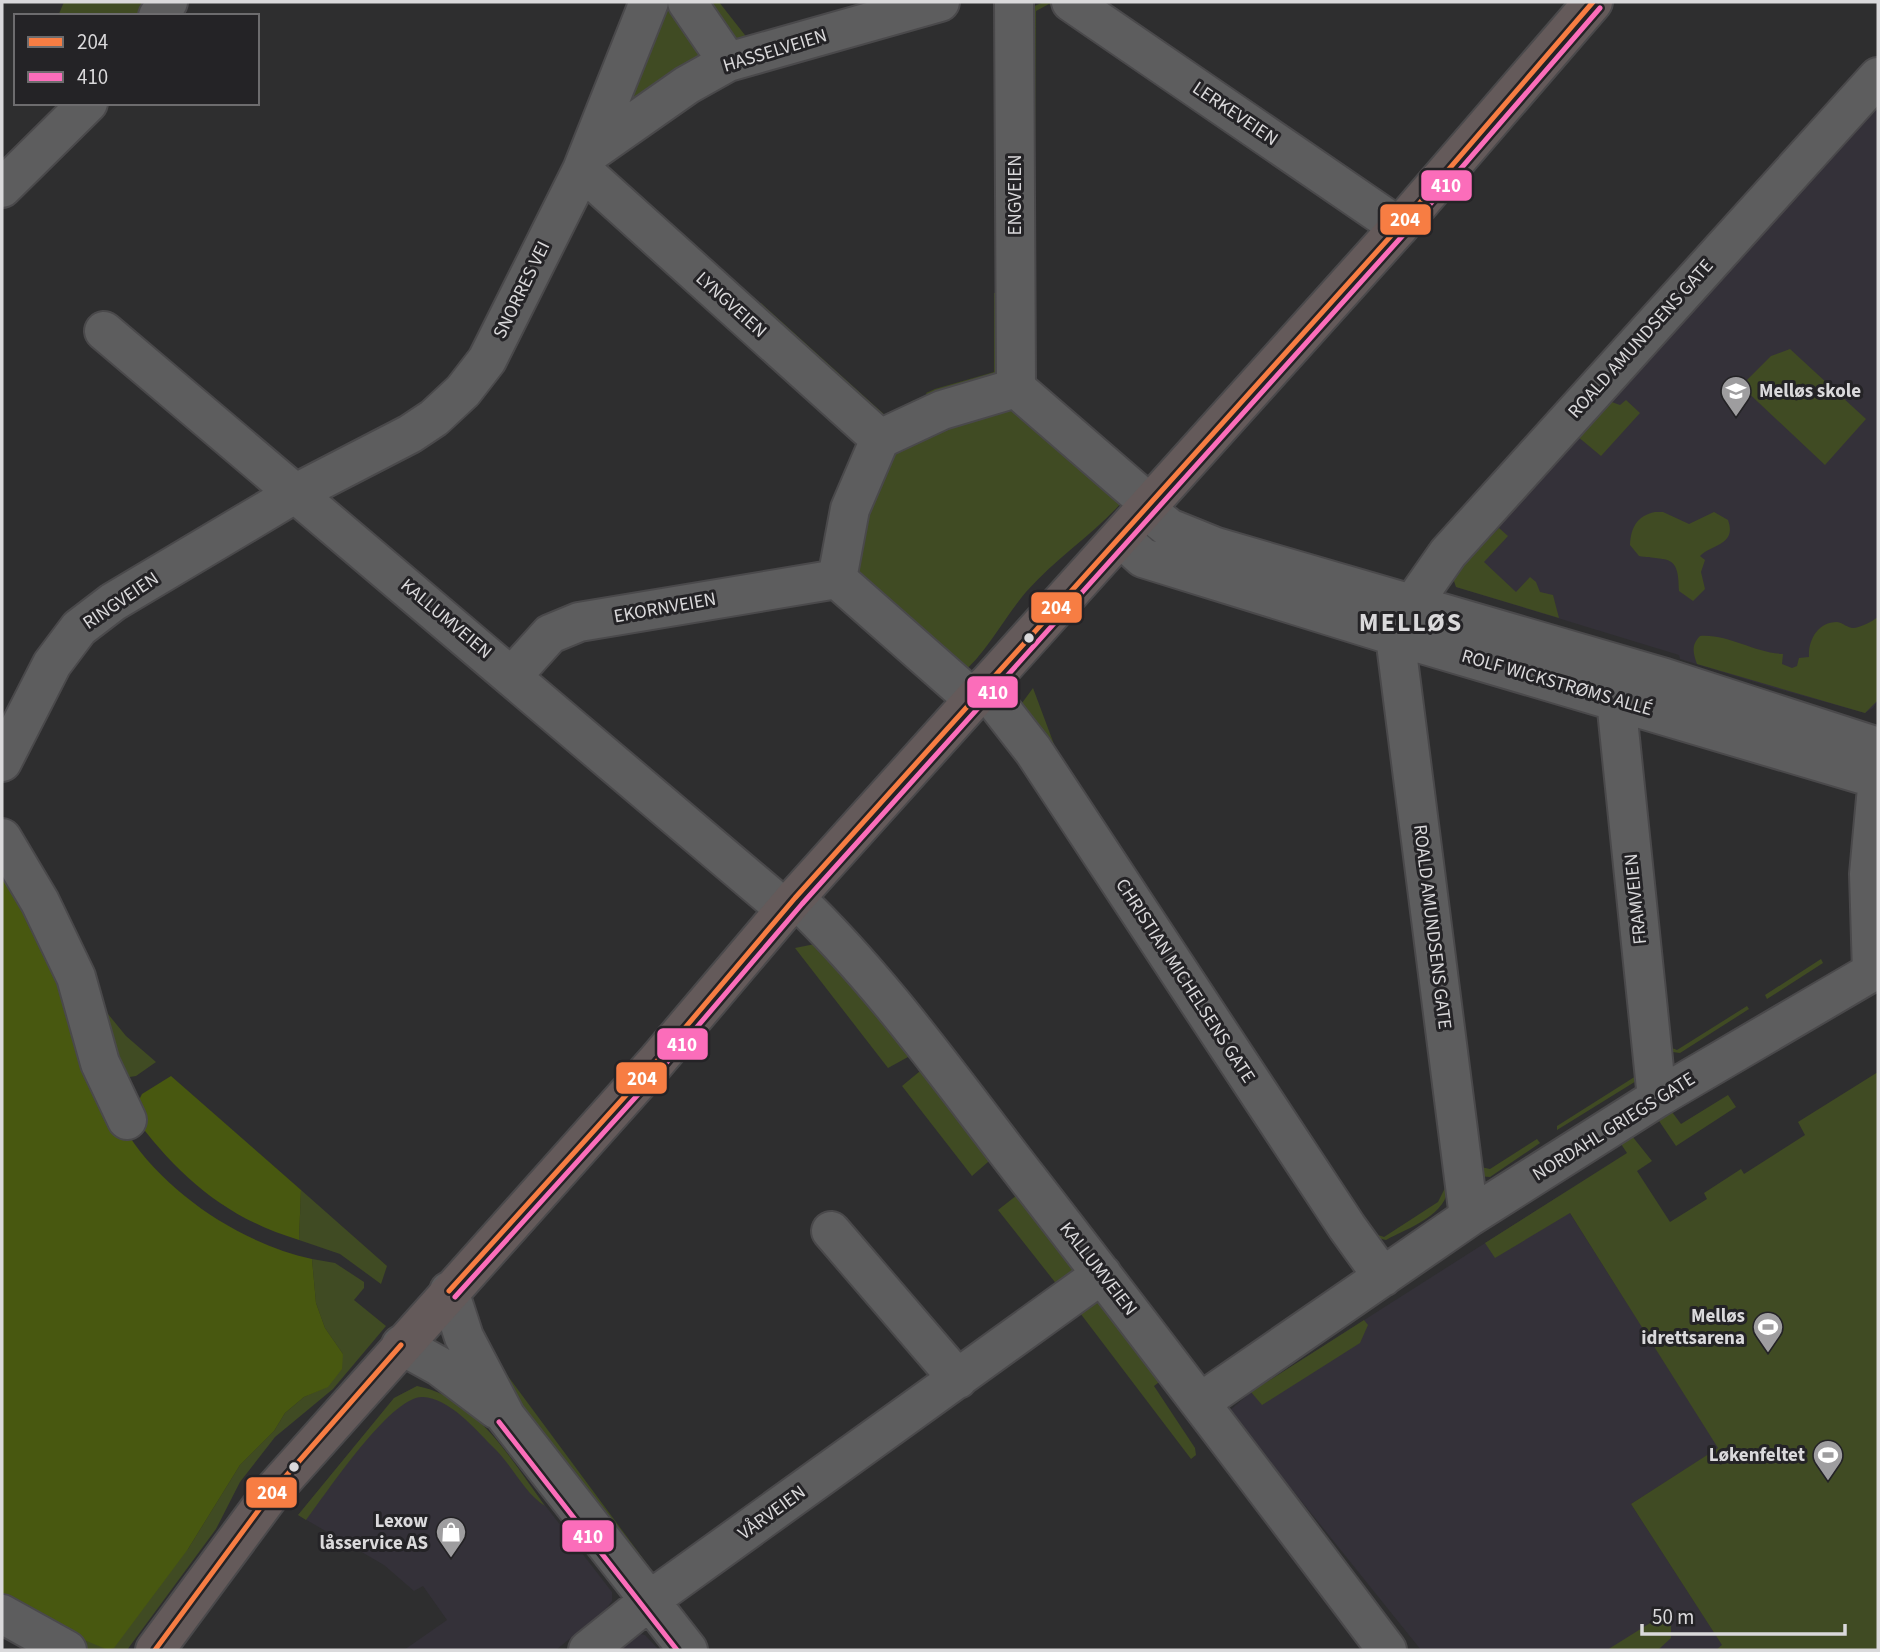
<svg xmlns="http://www.w3.org/2000/svg" width="1880" height="1652" viewBox="0 0 1880 1652" font-family="'Source Sans 3',sans-serif">
	<style>
		.built { fill: #343139 }
		.green { fill: #404b23 }
		.forest { fill: #485810 }
		.lines { fill: none; stroke-linecap: round; stroke-linejoin: round }
		.minor-casing { stroke: #4a494b; stroke-width: 42 }
		.major-casing { stroke: #4a494b; stroke-width: 42 }
		.minor { stroke: #5d5d5e; stroke-width: 38 }
		.major { stroke: #645a5a; stroke-width: 38 }
		.bus-1-casing { stroke: #242326; stroke-width: 10 }
		.bus-2-casing { stroke: #242326; stroke-width: 10 }
		.bus-1 { stroke: #f77d43; stroke-width: 5 }
		.bus-2 { stroke: #fb6dba; stroke-width: 5 }
		.bus-dot { fill: #dad9db; stroke: #242326; stroke-width: 2.5 }
		.labels { text-anchor: middle; dominant-baseline: central; stroke-width: 6; stroke-linejoin: round; paint-order: stroke }
		.street-label { font-size: 19px; fill: #dad9db; stroke: #242326 }
		.poi-label { font-size: 19px; font-weight: bold; fill: #dad9db; stroke: #242326; text-anchor: end }
		.district-label { font-size: 26px; font-weight: bold; letter-spacing: 2px; fill: #dad9db; stroke: #242326 }
		.line-badge { stroke: #242326; stroke-width: 2.5 }
		.badge-label { font-size: 19px; text-anchor: middle; font-weight: bold; fill: #fff }
	</style>
	<rect width="100%" height="100%" fill="#2e2e2f"/>
	<path class="built" d="M1878,95V700L1873,708L1865,713L1774,688L1680,659L1679,655L1456,587L1452,575Z
		M1559,1196L1719,1448L1631,1504L1723,1646L1716,1650H1421L1229,1411L1251,1392Z
		M417,1386L443,1394L483,1425L612,1592V1601L606,1609L556,1650H404L447,1620L423,1586L414,1591L384,1565L298,1515L394,1398Z
		M636,1633L645,1635L659,1650H608Z"/>
	<path class="green" d="M64,2H157L147,16H58Z
		M662,2H679L710,57L625,112Z
		M701,2H719L748,39L738,42L724,38Z
		M1044,2H1053L1153,75L1049,4L1036,11L1035,154L1028,153L1032,7Z
		M994,293H999L998,376L931,403L926,393L935,389L994,372Z
		M761,303L886,416L914,400L917,407L880,421L756,311Z
		M1790,349L1866,419L1825,465L1741,386L1771,356Z
		M1005,400L1124,500C1093,535 1057,557 1026,592C1003,619 987,653 959,676L855,576V550L890,452Z
		M1626,400L1640,413L1601,456L1577,436L1609,401L1620,405Z
		M1655,512H1663L1689,524L1714,512L1728,520C1737,545 1712,544 1700,556L1705,560L1701,572L1705,589L1693,601L1679,591C1679,553 1668,561 1639,556L1630,545C1631,527 1637,516 1655,512Z
		M1499,528L1508,536L1484,562L1516,592L1530,577L1536,582L1540,592L1553,595L1559,618L1456,587L1452,575Z
		M1878,617V700L1865,713L1697,664C1693,653 1691,645 1700,636C1729,634 1754,653 1783,654L1782,664L1792,668L1797,666L1799,658L1809,657C1808,640 1818,622 1837,622C1843,623 1848,628 1853,628C1860,628 1873,621 1878,617Z
		M1033,688L1058,755L1023,715L1022,703Z
		M820,943L912,1047L908,1057L888,1068L795,948Z
		M1821,959L1823,963L1767,999L1765,995Z
		M99,1003L126,1036L156,1062L136,1076L123,1078Z
		M1747,1006L1749,1009L1680,1053L1665,1051V1045L1677,1050Z
		M925,1067L996,1155L972,1176L902,1086Z
		M1878,1072V1650H1716L1722,1645L1631,1504L1718,1448L1570,1213L1495,1258L1485,1243L1627,1153L1613,1132L1624,1126L1652,1161L1637,1171L1670,1222L1707,1199L1704,1193L1741,1169L1744,1174L1805,1135L1798,1122Z
		M1636,1076L1641,1078L1557,1130V1126Z
		M1728,1095L1736,1107L1676,1146L1653,1112L1666,1104L1681,1124Z
		M1537,1139L1540,1143L1490,1177L1477,1176L1476,1166L1490,1169Z
		M1448,1182C1451,1214 1410,1227 1386,1240L1368,1236L1369,1232L1384,1237L1438,1202Z
		M301,1190L387,1266L381,1284L340,1254L299,1240Z
		M1022,1191L1082,1263L1058,1286L998,1210Z
		M312,1259L335,1263L364,1282V1288L354,1300L386,1326L333,1389L275,1437L240,1482L216,1529L127,1650H81L63,1631L188,1549L240,1465L274,1431L285,1413L304,1397L328,1386L343,1354L325,1328L316,1303Z
		M1094,1302L1105,1304L1167,1376L1154,1386L1195,1448L1196,1455L1191,1459L1077,1309Z
		M1364,1320L1368,1325L1360,1343L1262,1405L1251,1392Z
		M496,1374L507,1375L656,1576L643,1569Z
		M417,1386C476,1397 512,1461 545,1506C524,1493 511,1463 492,1446C475,1429 449,1398 423,1397C391,1395 326,1494 306,1520L298,1515L394,1398Z
		M1671,1610V1638L1658,1650H1607Z"/>
	<path class="forest" d="M2,850L129,1136C168,1195 243,1244 312,1259L316,1303L325,1328L343,1354L342,1369L328,1387L304,1397L285,1413L274,1431L240,1465L188,1549L114,1648L108,1650L2,1605Z
		M171,1076L301,1190L299,1240C225,1218 177,1175 132,1114L142,1094Z"/>
	<g class="lines">
		<g class="minor-casing">
			<path id="minor" d="M687,2L728,62
				M1014,2L1016,388
				M1071,2L1399,227
				M158,16L168,2
				M590,153L687,85L728,62L940,2
				M582,170L880,439
				M2,188L88,103
				M104,331L786,910
				M1016,388L1137,493
				M1147,510L1169,528L1216,547L1665,678L1878,747
				M1121,538L1143,558L1395,636L1878,779
				M1411,606L1448,553L1878,77
				M1395,636L1469,1217
				M513,675L550,634L579,622L837,579
				M984,687L1033,750L1347,1227L1383,1277
				M973,699L837,579L850,509L880,439L942,410L1016,388
				M1616,700L1657,1098
				M2,762L52,664L79,628L113,602L296,493L410,434L434,418L463,391L487,360L582,170L649,2
				M2,838L40,902L76,977L100,1063L127,1120
				M795,898C883,982 954,1084 1028,1179C1149,1335 1268,1492 1387,1650
				M831,1231L958,1379
				M449,1291L464,1337L506,1417L688,1650
				M401,1345L439,1366L496,1409
				M1201,1402L1469,1217L1657,1098L1872,972L1869,874L1878,777
				M2,1614L67,1650
				M588,1650L650,1600L1102,1274"/>
		</g>
		<g class="major-casing">
			<path id="major" d="M155,1650L272,1492L656,1062L795,898L1399,227L1593,2"/>
		</g>
		<use href="#minor" class="minor"/>
		<use href="#major" class="major"/>
		<g class="bus-1-casing">
			<path id="bus-1" d="M449,1291L656,1062L795,898L1399,227L1593,2
				M155,1650L272,1492L401,1345"/>
		</g>
		<g class="bus-2-casing">
			<path id="bus-2" d="M455,1297L662,1068L802,904L1405,233L1600,8
				M499,1422L677,1650"/>
		</g>
		<use href="#bus-1" class="bus-1"/>
		<use href="#bus-2" class="bus-2"/>
	</g>
	<defs>
		<g id="school-pin" transform="scale(1.575)"><path d="M0 17L-7.5 6A9.5 9.5 0 1 1 7.5 6Z" fill="#9e9d9f" stroke="#242326"/><path d="M0-5L7-2L0 1L-7-2ZM-4 1L0 2.5L4 1V4Q0 6-4 4Z" fill="#fff"/></g>
		<g id="stadium-pin" transform="scale(1.575)"><path d="M0 17L-7.5 6A9.5 9.5 0 1 1 7.5 6Z" fill="#9e9d9f" stroke="#242326"/><path d="M0-5a6.5 5 0 1 0 0 10a6.5 5 0 1 0 0-10ZM-3.5-1.8h7v3.6h-7Z" fill="#fff"/></g>
		<g id="shop-pin" transform="scale(1.575)"><path d="M0 17L-7.5 6A9.5 9.5 0 1 1 7.5 6Z" fill="#9e9d9f" stroke="#242326"/><path d="M-5-2.5h2.3a2.7 3.5 0 0 1 5.4 0H5L5.5 6h-11ZM-1.5-2.5h3a1.5 2.3 0 0 0-3 0Z" fill="#fff"/></g>
	</defs>
	<g fill-rule="evenodd">
		<use href="#school-pin" x="1736" y="391"/>
		<use href="#stadium-pin" x="1768" y="1327"/>
		<use href="#stadium-pin" x="1828" y="1455"/>
		<use href="#shop-pin" x="451" y="1532"/>
	</g>
	<g class="bus-dot">
		<circle cx="1029" cy="638" r="6"/>
		<circle cx="294" cy="1467" r="6"/>
	</g>
	<g class="labels">
		<g class="street-label">
			<text transform="translate(775 51) rotate(-17)">HASSELVEIEN</text>
			<text transform="translate(1235 114) rotate(34)">LERKEVEIEN</text>
			<text transform="translate(1015 195) rotate(-90)">ENGVEIEN</text>
			<text transform="translate(522 290) rotate(-64)">SNORRES VEI</text>
			<text transform="translate(731 305) rotate(42)">LYNGVEIEN</text>
			<text transform="translate(1641 339) rotate(-48)">ROALD AMUNDSENS GATE</text>
			<text transform="translate(121 601) rotate(-34)">RINGVEIEN</text>
			<text transform="translate(665 608) rotate(-10)">EKORNVEIEN</text>
			<text transform="translate(446 619) rotate(40)">KALLUMVEIEN</text>
			<text transform="translate(1557 683) rotate(16)">ROLF WICKSTRØMS ALLÉ</text>
			<text transform="translate(1636 899) rotate(-96)">FRAMVEIEN</text>
			<text transform="translate(1432 927) rotate(83)">ROALD AMUNDSENS GATE</text>
			<text transform="translate(1185 981) rotate(57)">CHRISTIAN MICHELSENS GATE</text>
			<text transform="translate(1614 1127) rotate(-32)">NORDAHL GRIEGS GATE</text>
			<text transform="translate(1098 1269) rotate(52)">KALLUMVEIEN</text>
			<text transform="translate(772 1513) rotate(-36)">VÅRVEIEN</text>
		</g>
		<g class="poi-label">
			<text x="1759" y="391" text-anchor="start">Melløs skole</text>
			<text x="1745" y="1316">Melløs<tspan x="1745" dy="22">idrettsarena</tspan></text>
			<text x="1805" y="1455">Løkenfeltet</text>
			<text x="428" y="1521">Lexow<tspan x="428" dy="22">låsservice AS</tspan></text>
		</g>
		<g class="district-label">
			<text x="1411" y="622">MELLØS</text>
		</g>
	</g>
	<g class="line-badge">
		<rect x="1420" y="169" width="53" height="33" rx="7" fill="#fb6dba"/>
		<rect x="1379" y="203" width="53" height="33" rx="7" fill="#f77d43"/>
		<rect x="1030" y="591" width="53" height="33" rx="7" fill="#f77d43"/>
		<rect x="966" y="675" width="53" height="34" rx="7" fill="#fb6dba"/>
		<rect x="656" y="1027" width="53" height="34" rx="7" fill="#fb6dba"/>
		<rect x="615" y="1061" width="53" height="34" rx="7" fill="#f77d43"/>
		<rect x="245" y="1476" width="53" height="33" rx="7" fill="#f77d43"/>
		<rect x="561" y="1519" width="54" height="34" rx="7" fill="#fb6dba"/>
	</g>
	<g class="badge-label">
		<text x="1446" y="192">410</text>
		<text x="1405" y="226">204</text>
		<text x="1056" y="614">204</text>
		<text x="993" y="699">410</text>
		<text x="682" y="1051">410</text>
		<text x="642" y="1085">204</text>
		<text x="272" y="1499">204</text>
		<text x="588" y="1543">410</text>
	</g>
	<rect width="1880" height="1652" fill="none" stroke="#dad9db" stroke-width="7"/>
	<rect x="14" y="14" width="245" height="91" fill="#242326" stroke="#6d6c6e" stroke-width="2"/>
	<rect x="28" y="37" width="35" height="10" fill="#f77d43" stroke="#6d6c6e" stroke-width="2"/>
	<text x="77" y="49" font-size="21" fill="#dad9db">204</text>
	<rect x="28" y="72" width="35" height="10" fill="#fb6dba" stroke="#6d6c6e" stroke-width="2"/>
	<text x="77" y="84" font-size="21" fill="#dad9db">410</text>
	<path d="M1642 1624v10h203v-10" fill="none" stroke="#dad9db" stroke-width="3.5"/>
	<text x="1652" y="1624" font-size="21" fill="#dad9db" stroke="#242326" stroke-width="5" paint-order="stroke">50 m</text>
</svg>
